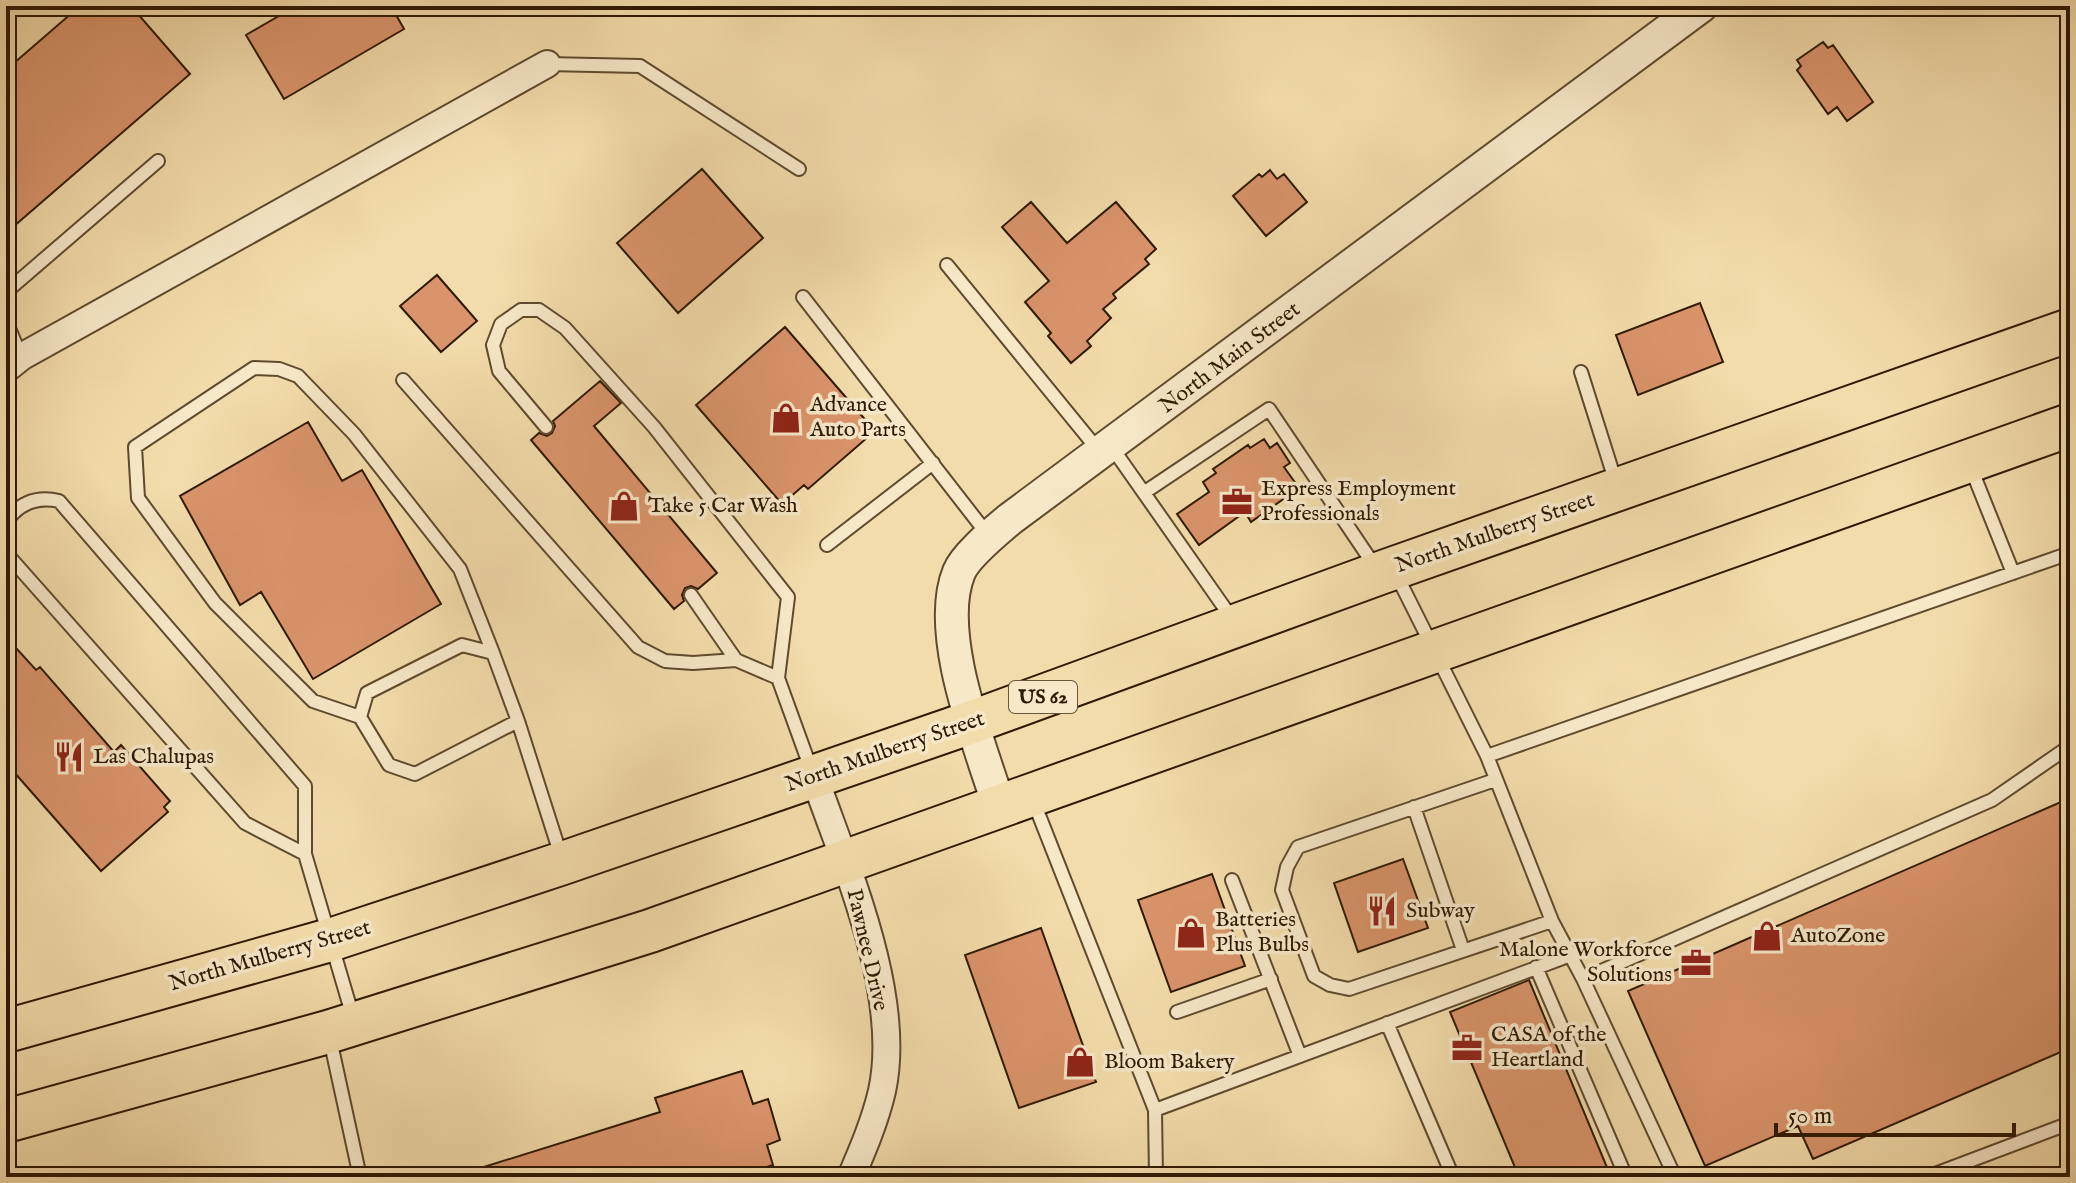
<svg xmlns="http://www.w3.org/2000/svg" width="2076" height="1183" viewBox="0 0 2076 1183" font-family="'IM FELL English',serif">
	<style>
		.building { fill: #da946b; stroke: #2e1903; stroke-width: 2 }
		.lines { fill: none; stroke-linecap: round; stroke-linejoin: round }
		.service-casing { stroke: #5f4a2d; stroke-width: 16 }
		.minor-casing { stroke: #5f4a2d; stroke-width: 30 }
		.tertiary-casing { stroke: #5f4a2d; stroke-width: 36 }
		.primary-casing { stroke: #2e1903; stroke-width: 46 }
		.service { stroke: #f7e8c8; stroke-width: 12 }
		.minor { stroke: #f7e8c8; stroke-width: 26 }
		.tertiary { stroke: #f7e8c8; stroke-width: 32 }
		.primary { stroke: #f3dcab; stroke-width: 42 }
		.labels { text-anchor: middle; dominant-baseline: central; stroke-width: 7; stroke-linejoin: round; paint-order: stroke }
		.shield { fill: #f7e8c8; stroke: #6a573e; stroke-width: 2 }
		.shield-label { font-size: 20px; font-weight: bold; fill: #2e1903 }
		.street-label { font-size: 22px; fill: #2e1903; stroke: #f7e8c8 }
		.poi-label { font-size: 22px; fill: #2e1903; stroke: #f7e8c8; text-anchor: start }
	</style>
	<rect width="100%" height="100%" fill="#f3dcab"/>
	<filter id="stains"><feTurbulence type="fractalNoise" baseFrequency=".0025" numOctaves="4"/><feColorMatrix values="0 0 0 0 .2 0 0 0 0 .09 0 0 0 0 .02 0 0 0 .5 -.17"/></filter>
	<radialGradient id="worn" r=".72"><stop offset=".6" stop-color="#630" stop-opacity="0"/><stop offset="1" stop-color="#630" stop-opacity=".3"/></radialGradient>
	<path class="building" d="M80,6H131L190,74L6,233V70Z
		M296,6H391L404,29L284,99L246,35Z
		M1823,42L1828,48L1833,45L1873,102L1847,121L1837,107L1828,114L1797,70L1801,66L1797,60Z
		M702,169L763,238L678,313L617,243Z
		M1270,170L1277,179L1284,174L1307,202L1266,236L1233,196L1259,174L1262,177Z
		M1031,202L1067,243L1116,202L1156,249L1145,259L1149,264L1113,294L1116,298L1103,309L1111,318L1087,341L1091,346L1071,363L1048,336L1051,333L1025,302L1049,281L1002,227Z
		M437,275L477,321L441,352L400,306Z
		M1700,303L1723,362L1638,395L1616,335Z
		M785,327L875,431L808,489L804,485L782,504L696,405Z
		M600,381L621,403L594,426L717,573L698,589L691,586L685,588L682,595L684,601L674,609L531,440L539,433L547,436L552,433L555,426L553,421Z
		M308,422L342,481L362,470L441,604L313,679L261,592L240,605L180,496Z
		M1264,439L1270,448L1277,443L1290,463L1284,467L1299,488L1251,522L1245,512L1199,545L1177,514L1209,492L1203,482L1216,473L1213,469L1248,445L1250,448Z
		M6,637L36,670L40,667L114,752L121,745L170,801L164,807L168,812L101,871L6,763Z
		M2070,798V1048L1813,1159L1798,1126L1705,1166L1628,991Z
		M1403,859L1428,928L1358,952L1334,883Z
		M1212,874L1245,966L1171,992L1138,900Z
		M1041,928L1096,1082L1019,1108L965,955Z
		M1529,980L1611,1177H1519L1450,1012Z
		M742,1071L753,1104L768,1099L780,1140L767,1145L773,1165L735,1177H472L471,1171L660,1112L655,1098Z"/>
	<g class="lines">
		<g class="service-casing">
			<path id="service" d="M547,64L640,66L799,169
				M947,265L1099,451
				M6,292L158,161
				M803,297L988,535
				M6,321L21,357
				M1581,372L1616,483
				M403,380L638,647L665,661L693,663L736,660L778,678
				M546,427L499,371L493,345L501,324L521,310H539L565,328L654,427L788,597L778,678L811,769
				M1111,446L1233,620
				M1971,468L2013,573
				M1145,492L1269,409L1376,568
				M6,522C19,503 37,496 59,501L305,786V854L353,1017
				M827,545L933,463
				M6,553L245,823L305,854
				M1397,576L1487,756L1552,921L1583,979L1675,1177
				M691,595L736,660
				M360,717L313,701L215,603L138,498L135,447L254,368L279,369L298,376L354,434L460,569L493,653
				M518,721L415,774L389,765L360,717L367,693L462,645L493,653L518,721L561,856
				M1487,756L2070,553
				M1495,780L1298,847L1287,867L1282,890L1314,976L1330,985L1349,989L1552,921
				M1033,800L1155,1110L1571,955
				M1414,807L1463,950
				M1232,880L1300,1056
				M1536,967L1626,1177
				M1583,979L1992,800L2070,746
				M1177,1012L1271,979
				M1387,1023L1453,1177
				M330,1039L360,1177
				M1155,1110L1156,1177
				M943,1177H983
				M1927,1177L2070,1123"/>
		</g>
		<g class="minor-casing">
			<path id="minor" d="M6,369L21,357L547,64
				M814,776C845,865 903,995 882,1091C875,1121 863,1149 851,1177"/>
		</g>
		<g class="tertiary-casing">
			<path id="tertiary" d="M999,806C980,745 934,633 959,572C966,555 996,531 1010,519L1701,6"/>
		</g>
		<g class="primary-casing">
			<path id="primary" d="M6,1031L330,940L563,863L972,722L1380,573L2070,330
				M6,1121L328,1032L650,931L2070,425"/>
		</g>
		<use href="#service" class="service"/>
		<use href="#minor" class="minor"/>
		<use href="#tertiary" class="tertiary"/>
		<use href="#primary" class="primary"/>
	</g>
	<defs>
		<g id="shop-bare" transform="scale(2.4)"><path d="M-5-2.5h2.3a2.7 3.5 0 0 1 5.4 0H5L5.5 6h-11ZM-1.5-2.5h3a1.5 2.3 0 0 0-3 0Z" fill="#8f2418" stroke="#f7e8c8" stroke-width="2.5" paint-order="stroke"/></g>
		<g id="office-bare" transform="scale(2.4)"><path d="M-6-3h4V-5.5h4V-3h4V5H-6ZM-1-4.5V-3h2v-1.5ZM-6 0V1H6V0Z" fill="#8f2418" stroke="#f7e8c8" stroke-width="2.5" paint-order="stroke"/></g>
		<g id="restaurant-bare" transform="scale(2.4)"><path d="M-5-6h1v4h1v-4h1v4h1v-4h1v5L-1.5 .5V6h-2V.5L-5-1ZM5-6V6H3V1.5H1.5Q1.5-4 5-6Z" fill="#8f2418" stroke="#f7e8c8" stroke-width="2.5" paint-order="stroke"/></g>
	</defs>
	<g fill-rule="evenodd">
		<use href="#shop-bare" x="786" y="418"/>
		<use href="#office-bare" x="1237" y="502"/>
		<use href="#shop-bare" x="624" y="506"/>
		<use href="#restaurant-bare" x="69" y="757"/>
		<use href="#restaurant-bare" x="1382" y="911"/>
		<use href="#shop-bare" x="1191" y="933"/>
		<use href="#shop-bare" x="1767" y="936"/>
		<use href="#office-bare" x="1696" y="963"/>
		<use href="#office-bare" x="1467" y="1048"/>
		<use href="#shop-bare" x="1080" y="1062"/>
	</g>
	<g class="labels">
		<rect class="shield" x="1009" y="681" width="68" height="32" rx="6"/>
		<g class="shield-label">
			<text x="1043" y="697">US 62</text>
		</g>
		<g class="street-label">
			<text transform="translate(1230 358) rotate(-37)">North Main Street</text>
			<text transform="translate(1495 533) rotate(-19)">North Mulberry Street</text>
			<text transform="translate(885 752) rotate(-19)">North Mulberry Street</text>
			<text transform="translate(867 950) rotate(77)">Pawnee Drive</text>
			<text transform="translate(270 956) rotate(-16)">North Mulberry Street</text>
		</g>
		<g class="poi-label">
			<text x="810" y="405">Advance<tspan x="810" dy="25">Auto Parts</tspan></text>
			<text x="1261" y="489">Express Employment<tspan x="1261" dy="25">Professionals</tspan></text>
			<text x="648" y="506">Take 5 Car Wash</text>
			<text x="93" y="757">Las Chalupas</text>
			<text x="1406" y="911">Subway</text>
			<text x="1215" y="920">Batteries<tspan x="1215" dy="25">Plus Bulbs</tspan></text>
			<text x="1791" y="936">AutoZone</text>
			<text x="1672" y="950" text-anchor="end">Malone Workforce<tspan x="1672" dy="25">Solutions</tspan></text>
			<text x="1491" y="1035">CASA of the<tspan x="1491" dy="25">Heartland</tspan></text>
			<text x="1104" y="1062">Bloom Bakery</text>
		</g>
	</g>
	<rect width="2076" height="1183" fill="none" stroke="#f3dcab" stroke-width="32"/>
	<rect x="8" y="8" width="2060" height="1167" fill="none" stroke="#2e1903" stroke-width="4"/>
	<rect x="16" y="16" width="2044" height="1151" fill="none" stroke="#2e1903" stroke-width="2"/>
	<path d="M1776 1123v12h238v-12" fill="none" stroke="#2e1903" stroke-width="4"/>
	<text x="1788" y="1123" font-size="24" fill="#2e1903" stroke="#f7e8c8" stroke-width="6" paint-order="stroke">50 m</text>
	<rect width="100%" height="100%" filter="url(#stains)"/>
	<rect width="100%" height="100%" fill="url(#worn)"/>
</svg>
